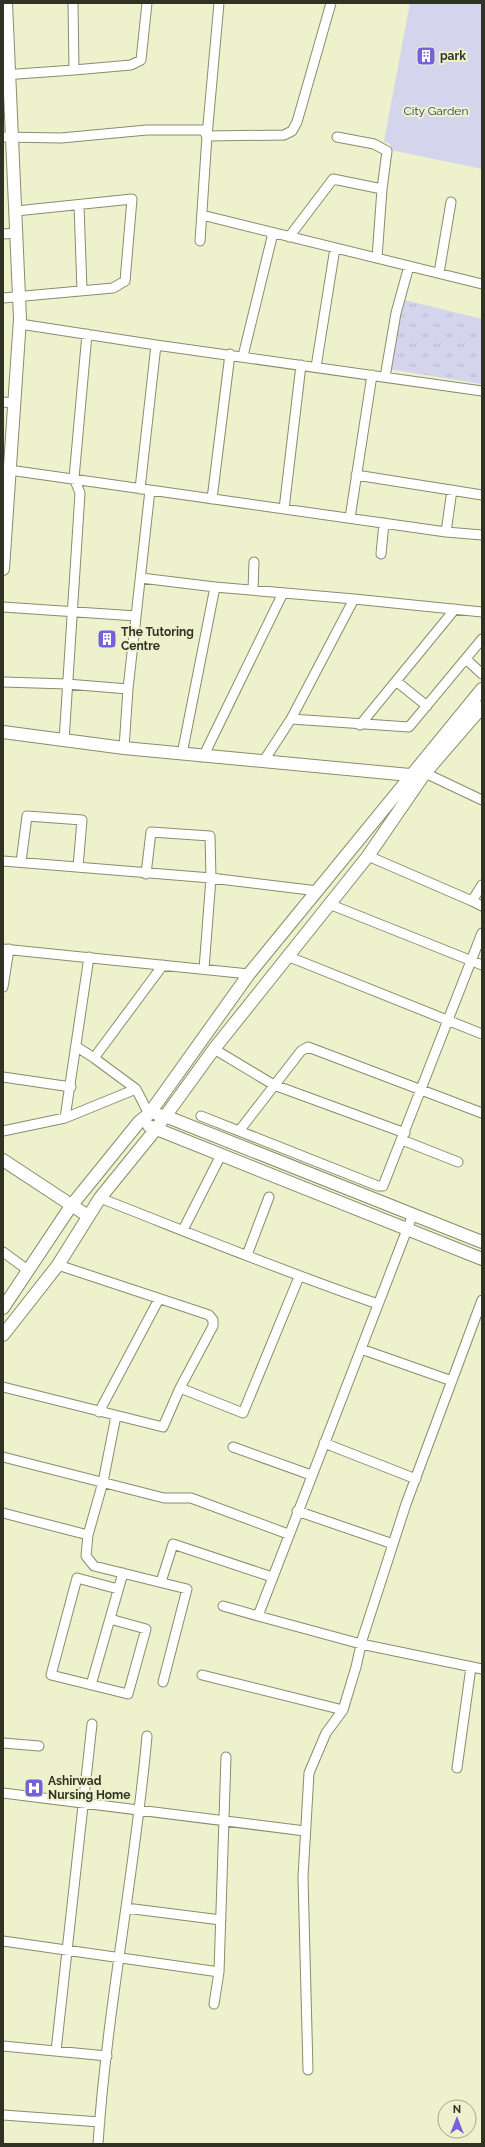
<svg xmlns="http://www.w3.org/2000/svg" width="485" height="2147" viewBox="0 0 485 2147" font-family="Raleway,sans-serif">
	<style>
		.grass { fill: url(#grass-tufts) }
		.park { fill: #d4d4ed }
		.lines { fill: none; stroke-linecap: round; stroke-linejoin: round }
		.street-casing { stroke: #898d6b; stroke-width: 11 }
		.secondary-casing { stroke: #898d6b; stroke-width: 14 }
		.street { stroke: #fff; stroke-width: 9 }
		.secondary { stroke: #fff; stroke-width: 12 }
		.labels { text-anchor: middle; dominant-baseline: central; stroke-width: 4; stroke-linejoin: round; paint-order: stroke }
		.poi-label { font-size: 12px; font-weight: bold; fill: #303224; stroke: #edf2cc; text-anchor: start }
		.park-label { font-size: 12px; fill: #393560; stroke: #edf2cc }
	</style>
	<defs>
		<pattern id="grass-tufts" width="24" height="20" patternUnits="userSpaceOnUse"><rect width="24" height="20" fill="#d4d4ed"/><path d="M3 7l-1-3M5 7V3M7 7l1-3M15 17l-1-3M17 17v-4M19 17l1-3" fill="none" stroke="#b6b6cb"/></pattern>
	</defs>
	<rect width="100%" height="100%" fill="#edf2cc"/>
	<path class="grass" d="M405,300L482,319V384L388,369Z"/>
	<path class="park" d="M410,3H482V169L391,150L390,144L384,141Z"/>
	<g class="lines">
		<g class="street-casing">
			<path id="street" d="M73,3L74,70L131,65L141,60L147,3
				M219,3L207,136L284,135L292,131L297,122L331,3
				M3,75L74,70
				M3,137L61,138L147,130H203L207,136L200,241
				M337,137L374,144L387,151L382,189
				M79,205L82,290
				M202,215L482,284
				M3,234L17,233
				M289,237L333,179L382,189L377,258
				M439,273L451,202
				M3,298L113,288L125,281L132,199L16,211
				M20,324L156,345L482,391
				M243,356L273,233
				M316,367L335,248
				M385,377L396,313L409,266
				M3,402L14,403
				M9,470L446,532L482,535
				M356,475L482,495
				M140,489L156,345
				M212,499L230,354
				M284,509L301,365
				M350,518L372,375
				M446,532L452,490
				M381,554L384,523
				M141,578L215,587L354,599L291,719L263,762
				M253,590L254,562
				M354,599L482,612
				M3,607L136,616
				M466,659L482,674
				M396,681L427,706
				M3,682L67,684L128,689
				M291,719L409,727L482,639
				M360,725L455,609
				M64,741L80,493L74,478L87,334
				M124,748L128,689L150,490
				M182,754L215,587
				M203,757L283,593
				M425,773L482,800
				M368,856L472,901
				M3,861L211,878L318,891
				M21,862L27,816L82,820L78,867
				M146,874L151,832L210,836L211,878L204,969
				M482,885L472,901L482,906
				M329,904L482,965
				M3,949L249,974
				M287,956L482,1034
				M3,987L9,949
				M77,1047L94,1058
				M214,1049L274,1085L405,1133
				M3,1077L71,1087
				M136,1089L94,1058L163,965
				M201,1116L378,1186H383L482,933
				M65,1118L89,957
				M3,1131L65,1118L136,1089L149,1114
				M239,1131L301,1051L308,1047L482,1113
				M402,1140L458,1162
				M100,1198C192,1234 284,1272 378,1304
				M413,1214L258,1616L361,1644L482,1669
				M183,1230L221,1155
				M3,1252L29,1271
				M247,1255L269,1197
				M58,1265L209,1315L213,1320V1326L180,1388
				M361,1349L452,1381
				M3,1387L163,1427L180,1388L243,1413L299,1277
				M99,1412L159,1299
				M324,1443L416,1479
				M233,1447L311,1475
				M3,1457L164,1498H191L288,1534
				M297,1511L393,1544
				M3,1513L88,1535L86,1556L94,1566L187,1589L163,1682
				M88,1535L103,1482L116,1416
				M161,1582L173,1544L272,1577
				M223,1606L258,1616
				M110,1619L146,1629L128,1694L51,1675L77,1578L118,1589
				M202,1675L343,1710
				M91,1685L123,1573
				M3,1743L39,1746
				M457,1768L471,1667
				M3,1793L305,1831
				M126,1908L221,1920
				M3,1941L219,1972
				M214,2004L219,1972L226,1757
				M3,2046L107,2056
				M56,2051L92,1724
				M308,2070L303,1877L309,1773L326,1733L343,1710L356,1667L362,1640L406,1504L482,1300
				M3,2115L100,2122
				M98,2144C107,2007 135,1873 147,1736"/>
		</g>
		<g class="secondary-casing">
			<path id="secondary" d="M3,569L20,319L6,3
				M3,732L124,748L410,775L415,778
				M158,1115L165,1116L482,1242
				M149,1126L482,1259
				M3,1160L88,1216
				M3,1308L71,1206L139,1122L149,1114L249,974L482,689
				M3,1335L58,1265L100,1198L156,1129L214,1049L368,856L425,773L482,707"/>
		</g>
		<use href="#street" class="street"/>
		<use href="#secondary" class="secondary"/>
	</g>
	<defs>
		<g id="building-square" transform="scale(1)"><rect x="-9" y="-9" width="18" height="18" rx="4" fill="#7461db" stroke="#edf2cc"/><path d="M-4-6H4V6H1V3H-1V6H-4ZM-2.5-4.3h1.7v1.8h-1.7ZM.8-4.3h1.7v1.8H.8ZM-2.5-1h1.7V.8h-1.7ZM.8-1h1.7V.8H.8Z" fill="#fff"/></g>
		<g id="hospital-square" transform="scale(1)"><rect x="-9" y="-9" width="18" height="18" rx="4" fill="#7461db" stroke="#edf2cc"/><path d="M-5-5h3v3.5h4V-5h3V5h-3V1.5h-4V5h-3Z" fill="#fff"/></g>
	</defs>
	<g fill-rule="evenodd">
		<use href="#building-square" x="426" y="56"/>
		<use href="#building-square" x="107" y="639"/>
		<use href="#hospital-square" x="34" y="1788"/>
	</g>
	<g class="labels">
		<g class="poi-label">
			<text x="440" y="56">park</text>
			<text x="121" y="632">The Tutoring<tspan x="121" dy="14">Centre</tspan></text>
			<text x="48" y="1781">Ashirwad<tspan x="48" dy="14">Nursing Home</tspan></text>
		</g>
		<g class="park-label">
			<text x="436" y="111">City Garden</text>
		</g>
	</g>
	<rect width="485" height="2147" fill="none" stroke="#303224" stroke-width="8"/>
	<g transform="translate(457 2119)"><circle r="19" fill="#edf2cc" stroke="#a1a589"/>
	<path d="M0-3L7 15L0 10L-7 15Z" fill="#7461db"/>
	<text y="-6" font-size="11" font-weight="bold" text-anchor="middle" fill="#303224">N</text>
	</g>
</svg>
